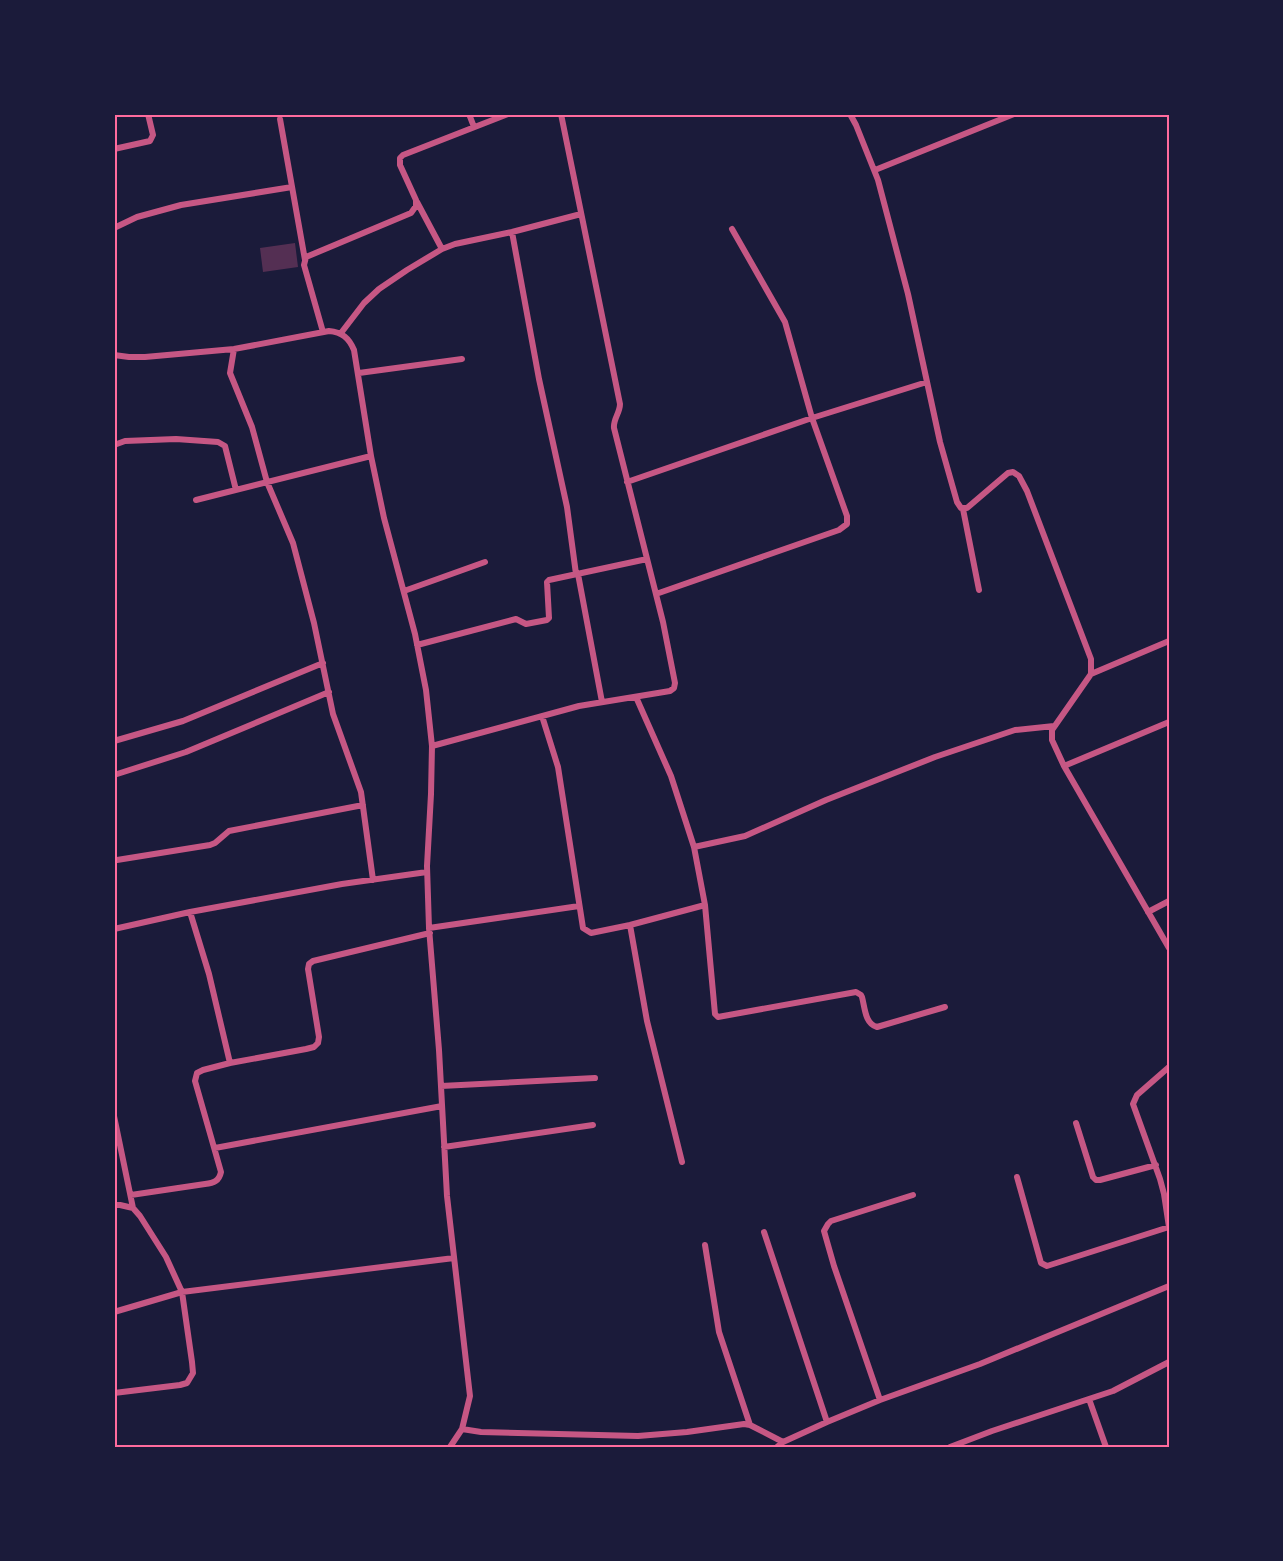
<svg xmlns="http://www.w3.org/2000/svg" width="1283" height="1561" viewBox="0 0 1283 1561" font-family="Montserrat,sans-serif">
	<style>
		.building { fill: #542f53 }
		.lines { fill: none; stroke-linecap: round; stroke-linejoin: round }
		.minor { stroke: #c65784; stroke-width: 6 }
		.neatline { fill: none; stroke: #ff6b9d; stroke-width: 2 }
	</style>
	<rect width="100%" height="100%" fill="#1b1b3a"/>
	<path class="building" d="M295,243L298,267L263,272L260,248Z"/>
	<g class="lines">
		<path class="minor" d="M469,114L474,127
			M850,114L856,125L878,180L908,294L940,442L957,502L961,508H967L1008,473L1013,472L1019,476L1027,491L1091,659V674L1052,730V740L1064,766L1169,948
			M280,119L305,260
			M114,149L150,141L153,135L148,114
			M875,170L1014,114
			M417,202L442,249
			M114,228L137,217L181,205L292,187
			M512,232L539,379L567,507L576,574
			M323,332L304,265L306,257L411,213L416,206V200L400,165V158L403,155L508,114
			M341,333L364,303L379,289L407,270L442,249L455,244L512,232L581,214
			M234,349L230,373L252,427L267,482L293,543L314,623L333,714L361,792L373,880
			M114,355L129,357H145L234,349L329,331C342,332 349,338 354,350L371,456L384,518L415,634L426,690L432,746L431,794L427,866L429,928L439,1050L447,1196L470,1396L462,1429L450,1447
			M359,373L462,359
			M114,445L125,441L176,439L218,442L225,446L236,490
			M627,482L812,418L927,382
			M196,500L371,456
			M963,509L979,590
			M578,574L602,702
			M404,591L485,562
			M656,594L839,530L847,524V516L812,418L785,322L732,229
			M417,645L516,619L526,624L547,620L549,618L547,582L549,580L647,559
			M1091,674L1169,641
			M636,697L671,776L694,847L705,905L715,1014L718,1017L856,992L861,995L862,997C865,1008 865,1024 877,1027L945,1007
			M542,716L558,767L583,928L591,933L630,925L705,905
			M114,741L183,721L323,663
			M432,746L579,706L670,691L674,688L675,683L663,622L614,428C613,419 620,413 620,404L561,114
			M1064,766L1169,722
			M114,775L186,752L329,692
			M694,847L745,836L826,800L935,757L1015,730L1054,726
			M117,860L210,845L215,843L229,831L363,805
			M190,912L209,974L230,1063
			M1148,912L1169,901
			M630,925L647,1021L682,1162
			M429,928L579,906
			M114,929L190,912L342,884L427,872
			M1169,1067L1137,1095L1133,1104L1160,1179L1164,1194L1169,1227
			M441,1086L595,1078
			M114,1116L133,1208
			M1076,1123L1093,1177L1096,1180H1100L1156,1165
			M444,1147L593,1125
			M215,1148L442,1106
			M1017,1177L1041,1263L1047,1266L1169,1227
			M131,1195L205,1184C214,1183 219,1181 221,1172L195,1081L197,1073L203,1070L230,1063L306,1049L314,1047L318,1043L319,1037L308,969L309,964L313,961L430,933
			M114,1205H120L133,1208L140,1216L166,1257L182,1292L454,1258
			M764,1232L827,1422
			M705,1245L719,1332L750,1425
			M114,1312L182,1292L192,1362L193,1373L187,1383L180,1385L114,1393
			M1089,1399L1106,1447
			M880,1400L834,1266L824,1231L828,1224L831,1221L913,1195
			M462,1429L481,1432L638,1436L687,1432L744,1424L750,1425L783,1442
			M777,1447L783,1442L827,1422L880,1400L980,1364L1169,1286
			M950,1447L992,1431L1113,1391L1169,1362"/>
	</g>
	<rect width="1283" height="1561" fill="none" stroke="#1b1b3a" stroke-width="231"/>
	<rect x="116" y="116" width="1052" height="1330" class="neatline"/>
</svg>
